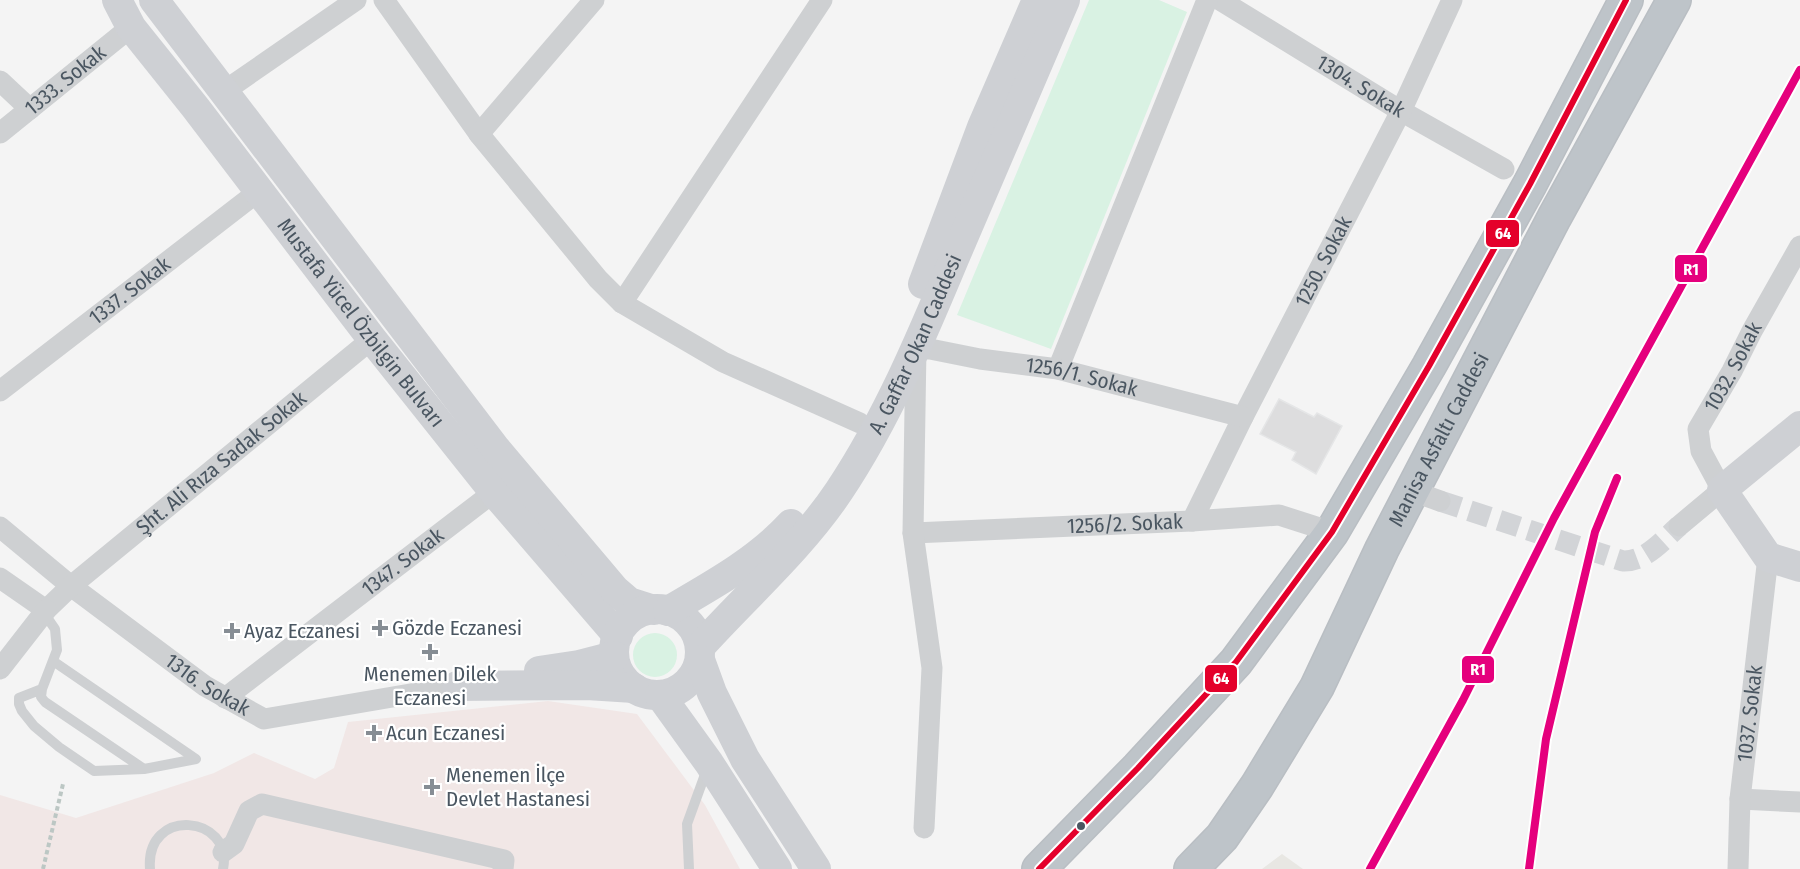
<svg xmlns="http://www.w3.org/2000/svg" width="1800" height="869" viewBox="0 0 1800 869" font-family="'Fira Sans Condensed',sans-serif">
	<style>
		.commercial { fill: #e8e7e3 }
		.medical { fill: #f1e7e6 }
		.green { fill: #d9f2e3 }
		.building { fill: #ddddde; stroke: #e5e6e7; stroke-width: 1.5 }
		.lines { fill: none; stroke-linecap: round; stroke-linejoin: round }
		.street-tunnel { stroke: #d2d4d7; stroke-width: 21; stroke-dasharray: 21 10; stroke-linecap: butt }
		.highway-casing { stroke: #b9bec3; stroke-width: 36 }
		.path { stroke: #bcc7c4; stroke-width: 4; stroke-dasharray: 4.5 3; stroke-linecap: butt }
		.lane { stroke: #ced0d2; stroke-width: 10 }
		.street { stroke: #ced0d2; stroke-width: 21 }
		.secondary { stroke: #ced0d4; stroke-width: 30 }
		.highway { stroke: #bec4c9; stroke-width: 33 }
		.bus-1-casing { stroke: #fff; stroke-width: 10 }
		.bus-1 { stroke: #e4002b; stroke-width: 6 }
		.rail-1-casing { stroke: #fff; stroke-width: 12 }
		.rail-1 { stroke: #e5007d; stroke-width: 8 }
		.poi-dot { fill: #868d94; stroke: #fff; stroke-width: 2 }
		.bus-dot { fill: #4a5661; stroke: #fff; stroke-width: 2 }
		.labels { text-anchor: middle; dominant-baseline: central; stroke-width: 4.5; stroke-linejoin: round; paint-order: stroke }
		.street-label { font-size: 21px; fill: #4a5661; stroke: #fff }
		.poi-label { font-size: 21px; fill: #4a5661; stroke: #fff; text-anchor: start }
		.line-badge { stroke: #fff; stroke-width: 2 }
		.badge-label { font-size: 16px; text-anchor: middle; font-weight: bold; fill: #fff }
	</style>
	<rect width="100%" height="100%" fill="#f4f4f4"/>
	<path class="commercial" d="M1282,854L1303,869H1262Z"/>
	<path class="medical" d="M548,701L637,714L705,805L740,869H0V795L76,818L214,773L254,753L315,779L334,768L348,722Z"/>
	<path class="green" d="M1089,0H1159L1187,12L1051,349L957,315Z
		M633 655a22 22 0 1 1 44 0a22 22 0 1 1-44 0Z"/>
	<path class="building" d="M1279,399L1314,417L1317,413L1342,426L1316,474L1292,460L1296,452L1260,434Z"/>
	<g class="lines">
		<path class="street-tunnel" d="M1440,501L1623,561C1645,562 1663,540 1679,526"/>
		<g class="highway-casing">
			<g id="highway">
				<path d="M1039,869L1138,768L1236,662L1332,532L1429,366L1530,184L1626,0"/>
				<path id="s14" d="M1191,869L1222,837L1257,786L1317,687L1382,549L1412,491L1554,218L1674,0"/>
			</g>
		</g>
		<path class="path" d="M43,869L63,784"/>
		<path class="lane" d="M44,613L55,629L57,650L42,689L41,697L45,702L144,769
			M42,689L19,698V704L22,711L34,726L59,747L94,771L144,769L196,759L53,661
			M150,869C145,806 234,815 223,869
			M689,869L687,824L707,769"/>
		<g class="street">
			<path d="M384,0L479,134L598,279L622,303L723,362L860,423"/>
			<path id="s1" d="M1220,0L1401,111L1504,169"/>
			<path d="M0,81L30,109"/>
			<path d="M223,92L356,0"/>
			<path id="s2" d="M0,133L131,27L124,19"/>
			<path d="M479,134L594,0"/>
			<path d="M622,303L822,0"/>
			<path d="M1058,369L1207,0"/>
			<path id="s3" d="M0,391L259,191"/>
			<path d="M1412,491L1440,501"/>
			<path id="s4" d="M1192,521L1243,417L1401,111L1452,0"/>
			<path id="s5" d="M1679,526L1722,490L1701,451L1698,429L1732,371L1752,331L1800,246"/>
			<path id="s6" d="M0,527L71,586L205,686L264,719L457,686"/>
			<path id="s7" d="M913,533L1192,521L1279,515L1332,532"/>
			<path id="s8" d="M0,578L46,610L71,586L372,339"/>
			<path d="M0,669L46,610"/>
			<path id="s9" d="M225,698L494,492"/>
			<path d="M1740,799L1800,802"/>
			<path id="s10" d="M924,828L932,668L913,533L916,348L930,349L980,359L1058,369L1243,417"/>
			<path d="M223,852L234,844L249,811L262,804L504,860L503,869"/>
			<path id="s11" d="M1738,869L1740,799L1768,557"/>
		</g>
		<g class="secondary">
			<path id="s12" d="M117,0L131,27L195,107L372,339L494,492L618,636"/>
			<path d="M154,0L496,449L615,590L629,602L654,610"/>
			<path d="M923,284L982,127L1037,0"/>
			<path d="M1800,426L1722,490L1768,557L1800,567"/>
			<circle cx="657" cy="652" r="43"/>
			<path d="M668,611C711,586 757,561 791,524"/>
			<path id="s13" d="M700,647C747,595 800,549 839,491C887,419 921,338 954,259C991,173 1028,86 1065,0"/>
			<path d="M700,660L712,693L745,759L816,869"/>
			<path d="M539,671L579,665L614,656"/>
			<path d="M457,686L587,685L634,688"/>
			<path d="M660,695L709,763L777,869"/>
		</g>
		<use href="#highway" class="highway"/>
		<g class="bus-1-casing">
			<path id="bus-1" d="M1039,869L1138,768L1236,662L1332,532L1429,366L1530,184L1626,0"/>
		</g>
		<use href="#bus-1" class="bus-1"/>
		<g class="rail-1-casing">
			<path id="rail-1" d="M1370,869L1463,700L1554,518L1800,70
				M1529,869L1546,739L1595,532L1617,478"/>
		</g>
		<use href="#rail-1" class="rail-1"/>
	</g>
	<g class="poi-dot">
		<path d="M377 619h6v6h6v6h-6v6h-6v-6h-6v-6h6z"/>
		<path d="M229 622h6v6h6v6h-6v6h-6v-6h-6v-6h6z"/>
		<path d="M427 643h6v6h6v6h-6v6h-6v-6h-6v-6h6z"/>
		<path d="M371 724h6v6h6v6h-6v6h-6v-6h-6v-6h6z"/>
		<path d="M429 778h6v6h6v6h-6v6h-6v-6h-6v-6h6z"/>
	</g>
	<circle class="bus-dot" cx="1081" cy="826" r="5"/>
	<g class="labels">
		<g class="street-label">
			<text stroke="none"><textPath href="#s2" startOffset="84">1333. Sokak</textPath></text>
			<text stroke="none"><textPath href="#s1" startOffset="165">1304. Sokak</textPath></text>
			<text stroke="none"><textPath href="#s4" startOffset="291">1250. Sokak</textPath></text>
			<text stroke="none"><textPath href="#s3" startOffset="164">1337. Sokak</textPath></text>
			<text stroke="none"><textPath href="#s12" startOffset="405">Mustafa Yücel Özbilgin Bulvarı</textPath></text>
			<text stroke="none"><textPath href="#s13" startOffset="375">A. Gaffar Okan Caddesi</textPath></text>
			<text stroke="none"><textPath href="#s5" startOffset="194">1032. Sokak</textPath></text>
			<text stroke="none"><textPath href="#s10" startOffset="650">1256/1. Sokak</textPath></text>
			<text stroke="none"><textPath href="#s14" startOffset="498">Manisa Asfaltı Caddesi</textPath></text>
			<text stroke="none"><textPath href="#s8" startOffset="285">Şht. Ali Rıza Sadak Sokak</textPath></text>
			<text stroke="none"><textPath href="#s7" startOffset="212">1256/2. Sokak</textPath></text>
			<text stroke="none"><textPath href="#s9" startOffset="224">1347. Sokak</textPath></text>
			<text stroke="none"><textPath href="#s6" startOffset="261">1316. Sokak</textPath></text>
			<text stroke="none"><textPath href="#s11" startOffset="156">1037. Sokak</textPath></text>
		</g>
		<g class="poi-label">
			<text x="392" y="628">Gözde Eczanesi</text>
			<text x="244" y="631">Ayaz Eczanesi</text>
			<text x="430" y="674" text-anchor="middle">Menemen Dilek<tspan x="430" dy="24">Eczanesi</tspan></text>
			<text x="386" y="733">Acun Eczanesi</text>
			<text x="446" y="775">Menemen İlçe<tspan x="446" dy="24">Devlet Hastanesi</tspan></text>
		</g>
	</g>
	<g class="line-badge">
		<rect x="1485" y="219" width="35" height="29" rx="6" fill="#e4002b"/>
		<rect x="1674" y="254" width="34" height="29" rx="6" fill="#e5007d"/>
		<rect x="1461" y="655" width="34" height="29" rx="6" fill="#e5007d"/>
		<rect x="1204" y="664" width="34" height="29" rx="6" fill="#e4002b"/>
	</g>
	<g class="badge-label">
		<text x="1503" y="239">64</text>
		<text x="1691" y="275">R1</text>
		<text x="1478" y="675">R1</text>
		<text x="1221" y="684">64</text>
	</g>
</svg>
